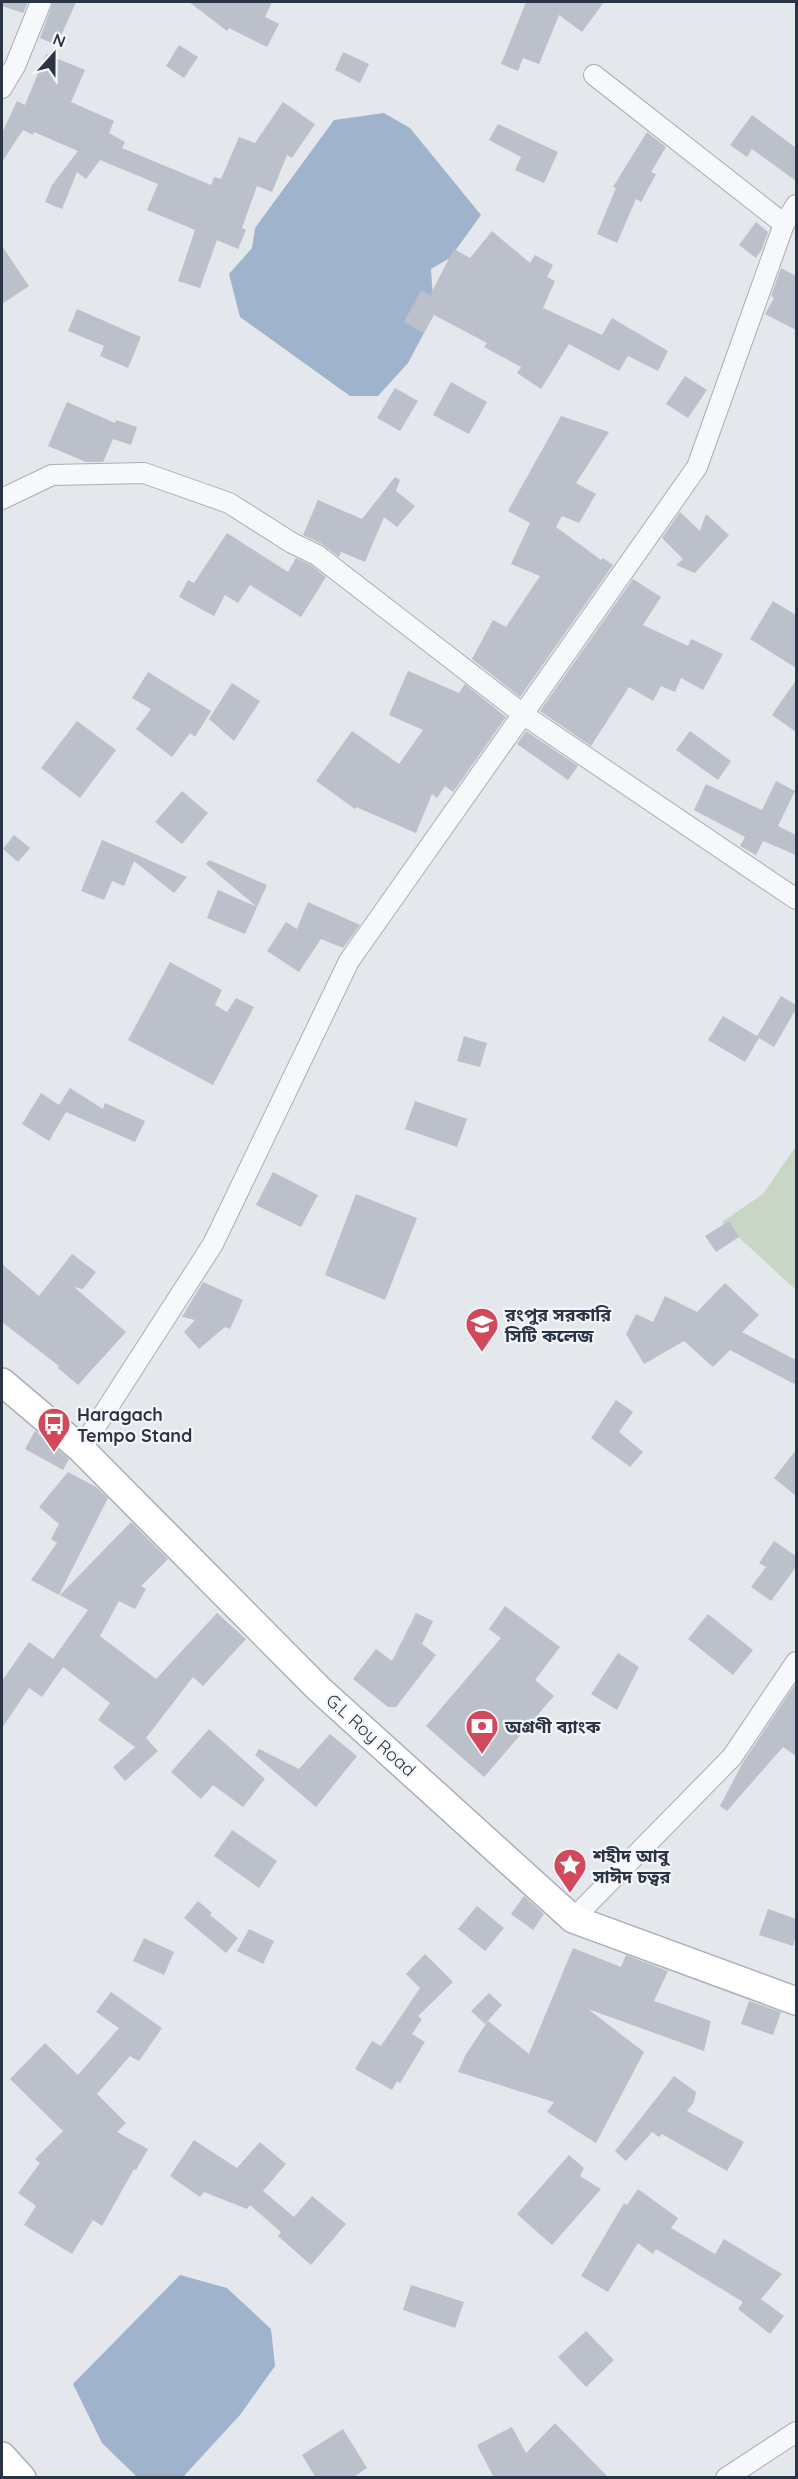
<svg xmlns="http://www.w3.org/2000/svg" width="798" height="2479" viewBox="0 0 798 2479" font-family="Quicksand,'Noto Sans Bengali',sans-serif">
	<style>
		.green { fill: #c9d6c5 }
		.water { fill: #9fb4cc }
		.building { fill: #bbc0ca }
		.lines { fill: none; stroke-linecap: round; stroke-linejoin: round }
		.minor-casing { stroke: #a9aeb7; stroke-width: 22 }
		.secondary-casing { stroke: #a9aeb7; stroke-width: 30 }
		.minor { stroke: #f7f8fa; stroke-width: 20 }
		.secondary { stroke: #fff; stroke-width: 27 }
		.labels { text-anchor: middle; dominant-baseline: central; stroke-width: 4.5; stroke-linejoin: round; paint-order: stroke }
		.poi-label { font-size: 18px; font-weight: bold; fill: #2b3445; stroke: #f4f6f9; text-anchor: start }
		.street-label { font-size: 18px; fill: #2b3445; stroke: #f4f6f9 }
	</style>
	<rect width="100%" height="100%" fill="#e4e7ec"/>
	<path class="green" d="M796,1146V1290L722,1222L763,1194Z"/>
	<path class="water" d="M384,113L410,128L481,215L450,258L431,269L434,314L408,363L378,396H350L240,317L229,274L252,248L255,228L334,120Z
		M180,2275L227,2288L271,2329L275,2366L240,2415L183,2477H137L102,2443L73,2384Z"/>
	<path class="building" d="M2,2H28L23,13L2,6Z
		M53,2H76L57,45L40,38Z
		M189,2H272L265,17L279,24L267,47L229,28L227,31Z
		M526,2H604L582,32L559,15L539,64L523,58L518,71L501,64Z
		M179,45L198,57L184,78L166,66Z
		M343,52L369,64L360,83L335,70Z
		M46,54L85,70L71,102L114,121L109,133L125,142L122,148L211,185L214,177L221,179L239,137L255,143L283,102L315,124L292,158L287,155L272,192L257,186L242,228L246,230L238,249L217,240L200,288L178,281L195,230L147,210L158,184L100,160L86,179L77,172L62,209L45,202L52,185L78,151L34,132L33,135L23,130L2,162V133L17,101L25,105Z
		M752,115L796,148V181L752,149L747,157L730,145Z
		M498,124L558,152L544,183L515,170L521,157L489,140Z
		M647,132L666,147L651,172L656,174L641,202L636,199L617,243L597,234L616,188L613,187Z
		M756,222L768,232L762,249L756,258L739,245Z
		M492,231L530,263L535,255L553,265L547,277L555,281L543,308L602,335L612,318L668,351L658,371L628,356L619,371L569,344L541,389L517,373L521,367L484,347L487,343L434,315L424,333L404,322L421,290L430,295L454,249L470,258Z
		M2,246L29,286L2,304Z
		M781,268L796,276V330L765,314L774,298L771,296Z
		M77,309L141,337L128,368L100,356L104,346L68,331Z
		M685,376L707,390L688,418L666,404Z
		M451,382L487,402L469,434L433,415Z
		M395,388L418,401L400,431L377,418Z
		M67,402L115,423L116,420L137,427L131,445L113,439L103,462H86L48,446Z
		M561,416L609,432L576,483L596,494L579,523L562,516L556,527L601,560L603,558L613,565L520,697L472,659L493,620L506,627L540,576L511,564L530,523L508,511Z
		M395,477L400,480L396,491L415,506L397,527L384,517L365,562L341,552L339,557L322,544L303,535L318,500L362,519Z
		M680,512L700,531L706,514L729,535L695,573L676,565L683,559L662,538Z
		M227,533L288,572L296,558L311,565L326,577L301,617L250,585L238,603L225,595L214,616L179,597L188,580L194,583Z
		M633,579L661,597L643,625L688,646L691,639L723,654L703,690L681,678L675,692L661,686L653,701L629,687L591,746L540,711Z
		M773,601L796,615V668L750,639Z
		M408,671L459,693L465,684L506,717L453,792L445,786L437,798L432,794L416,833L356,807L355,809L316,781L352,731L399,764L423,730L389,715Z
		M148,672L211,711L195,737L190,733L172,757L136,729L151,709L132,698Z
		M796,680V732L772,715Z
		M232,683L260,701L234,741L209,719Z
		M77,721L116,750L80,798L41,768Z
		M526,731L578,766L568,780L517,744Z
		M690,731L731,761L718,780L676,750Z
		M776,781L795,791L778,826L796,835V855L763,841L756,855L740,846L745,837L694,810L706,784L762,810Z
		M182,791L208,813L182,844L155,822Z
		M14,835L30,848L18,862L3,849Z
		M102,840L135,854L187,877L174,893L134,861L124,886L112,881L104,900L81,891Z
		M209,860L267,885L257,907L206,864Z
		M218,890L257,907L245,934L207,918Z
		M308,902L360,925L343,948L321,939L299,972L267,951L286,922L297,929Z
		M170,962L222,990L215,1005L227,1012L236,998L254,1007L213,1085L128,1040Z
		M781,996L796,1005V1009L774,1047L759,1038L745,1062L708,1040L723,1016L757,1036Z
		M464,1036L487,1043L480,1067L457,1061Z
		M70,1088L103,1109L105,1103L145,1121L135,1142L66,1112L49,1141L22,1124L41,1093L59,1105Z
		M415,1101L467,1119L457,1147L405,1129Z
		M273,1172L318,1195L301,1227L256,1205Z
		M356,1194L417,1218L385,1300L325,1275Z
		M729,1221L739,1237L716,1252L705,1236Z
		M72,1254L96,1272L83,1289L74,1287L126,1332L78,1385L58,1368L59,1366L2,1322V1264L39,1296Z
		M203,1282L243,1300L230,1329L225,1327L199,1349L184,1332L195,1320L182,1317Z
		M725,1283L759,1315L742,1332L796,1360V1385L730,1350L713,1367L684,1341L644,1364L626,1334L636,1314L653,1322L665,1296L697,1312Z
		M616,1400L633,1412L619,1432L643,1452L630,1467L591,1438Z
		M35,1431L69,1459L63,1470L25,1449Z
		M796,1450V1496L774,1478Z
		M68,1472L96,1487L108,1498L59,1595L31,1580L57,1543L51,1539L59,1524L39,1507Z
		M131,1522L168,1559L141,1586L146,1589L135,1609L119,1601L100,1636L156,1679L217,1613L246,1639L203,1686L193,1677L146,1738L158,1751L125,1781L113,1767L135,1747L98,1720L110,1703L63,1667L42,1697L29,1688L2,1728V1681L29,1642L53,1659L88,1610L60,1595Z
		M774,1541L796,1556V1567L771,1601L751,1587L766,1567L759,1563Z
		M505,1606L560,1647L535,1680L554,1696L484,1777L426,1726L501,1638L489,1629Z
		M416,1613L433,1621L422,1644L436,1655L396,1707H388L353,1679L376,1649L392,1661Z
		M708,1614L753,1650L733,1675L688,1639Z
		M618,1653L639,1667L617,1710L591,1694Z
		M796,1683V1756L783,1747L727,1811L720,1806L742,1764Z
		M209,1729L265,1779L243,1807L213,1785L201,1799L171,1772Z
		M330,1734L357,1756L316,1807L255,1755L259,1749L299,1769Z
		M232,1830L277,1861L259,1888L214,1856Z
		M524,1896L544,1914L533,1930L511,1914Z
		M198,1901L212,1913L210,1915L238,1938L226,1953L184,1918Z
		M477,1906L504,1928L485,1951L458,1929Z
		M768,1909L796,1919V1935L793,1946L759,1935Z
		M249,1929L274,1941L263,1964L237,1951Z
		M144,1938L174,1952L164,1975L133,1961Z
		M573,1948L621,1967L626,1955L668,1971L654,2001L711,2021L704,2051L588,2009L644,2052L596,2143L547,2112L554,2102L458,2072L465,2056L488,2021L529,2054Z
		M425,1954L453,1982L418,2016L422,2019L412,2034L425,2042L400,2083L397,2081L392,2090L355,2069L372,2041L381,2046L420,1988L406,1974Z
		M111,1992L162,2028L139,2061L130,2056L97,2094L126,2123L117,2132L148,2149L136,2170L134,2169L102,2226L93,2220L72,2254L24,2225L36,2206L18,2193L40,2163L35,2159L63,2131L10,2079L45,2043L78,2075L119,2028L96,2012Z
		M489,1993L502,2005L485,2024L471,2011Z
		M749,2001L781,2012L773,2035L741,2024Z
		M674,2076L696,2092L694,2102L687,2111L744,2142L727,2171L662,2134L659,2137L652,2132L626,2161L615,2151Z
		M194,2140L237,2168L260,2142L286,2164L263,2191L294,2217L312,2196L346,2224L311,2265L278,2236L281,2232L250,2205L247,2209L204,2192L200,2197L170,2176Z
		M569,2155L584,2168L580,2176L601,2189L552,2245L517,2214Z
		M638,2189L678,2218L671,2228L715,2254L724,2239L782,2274L761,2299L784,2316L770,2334L738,2309L743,2302L656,2249L653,2254L638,2243L608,2292L581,2276L624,2203L627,2205Z
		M411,2285L464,2302L455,2328L403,2310Z
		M586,2331L614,2360L586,2387L558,2357Z
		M555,2423L609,2478H494L477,2445L512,2427L526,2453Z
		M343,2429L367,2468L352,2478H316L302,2455Z"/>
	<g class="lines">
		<g class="minor-casing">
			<path id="minor" d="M594,75L784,224
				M2,88L15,66L41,2
				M2,499L52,475L144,473L229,503L292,543L317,555L524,715L796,899
				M81,1449L213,1244L349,961L697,467L784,224L796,205
				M573,1919L732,1757L796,1662
				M726,2478L796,2432"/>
		</g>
		<g class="secondary-casing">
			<path id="secondary" d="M2,1382L81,1449L319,1689L573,1919L796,2001
				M2,2456L22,2478"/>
		</g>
		<use href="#minor" class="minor"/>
		<use href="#secondary" class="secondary"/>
	</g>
	<defs>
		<g id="university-pin" transform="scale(1.725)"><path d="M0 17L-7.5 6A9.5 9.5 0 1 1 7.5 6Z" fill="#d1495b" stroke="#f4f6f9"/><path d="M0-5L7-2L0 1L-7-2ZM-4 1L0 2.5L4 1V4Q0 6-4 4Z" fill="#fff"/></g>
		<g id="bus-pin" transform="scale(1.725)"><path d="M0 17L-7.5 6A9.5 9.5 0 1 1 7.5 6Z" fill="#d1495b" stroke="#f4f6f9"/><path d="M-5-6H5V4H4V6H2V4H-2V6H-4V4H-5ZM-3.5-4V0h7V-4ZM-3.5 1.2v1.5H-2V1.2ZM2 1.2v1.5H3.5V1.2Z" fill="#fff"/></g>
		<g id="bank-pin" transform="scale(1.725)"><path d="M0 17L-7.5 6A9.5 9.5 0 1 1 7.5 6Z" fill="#d1495b" stroke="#f4f6f9"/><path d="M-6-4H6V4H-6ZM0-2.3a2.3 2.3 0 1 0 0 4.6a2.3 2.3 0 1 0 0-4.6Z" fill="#fff"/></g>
		<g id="sight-pin" transform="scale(1.725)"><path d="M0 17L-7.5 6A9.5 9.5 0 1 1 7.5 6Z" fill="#d1495b" stroke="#f4f6f9"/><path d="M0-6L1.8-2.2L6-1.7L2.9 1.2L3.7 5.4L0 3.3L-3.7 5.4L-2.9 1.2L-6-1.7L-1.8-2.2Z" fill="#fff"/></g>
	</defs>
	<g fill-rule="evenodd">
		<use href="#university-pin" x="482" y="1324"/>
		<use href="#bus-pin" x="54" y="1424"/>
		<use href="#bank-pin" x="482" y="1726"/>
		<use href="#sight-pin" x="570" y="1865"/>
	</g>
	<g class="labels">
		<g class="poi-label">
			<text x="505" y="1314">রংপুর সরকারি<tspan x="505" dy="21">সিটি কলেজ</tspan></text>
			<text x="77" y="1414">Haragach<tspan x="77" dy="21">Tempo Stand</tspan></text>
			<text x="505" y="1726">অগ্রণী ব্যাংক</text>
			<text x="593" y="1855">শহীদ আবু<tspan x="593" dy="21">সাঈদ চত্বর</tspan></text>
		</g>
		<g class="street-label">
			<text transform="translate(371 1735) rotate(42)">G.L Roy Road</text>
		</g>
	</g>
	<rect width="798" height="2479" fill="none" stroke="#2b3445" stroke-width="6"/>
	<g transform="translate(54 54) rotate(21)" stroke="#f4f6f9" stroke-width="4.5" paint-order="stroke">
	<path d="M0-4.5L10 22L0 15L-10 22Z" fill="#2b3445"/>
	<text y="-9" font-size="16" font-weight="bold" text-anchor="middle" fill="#2b3445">N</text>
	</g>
</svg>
